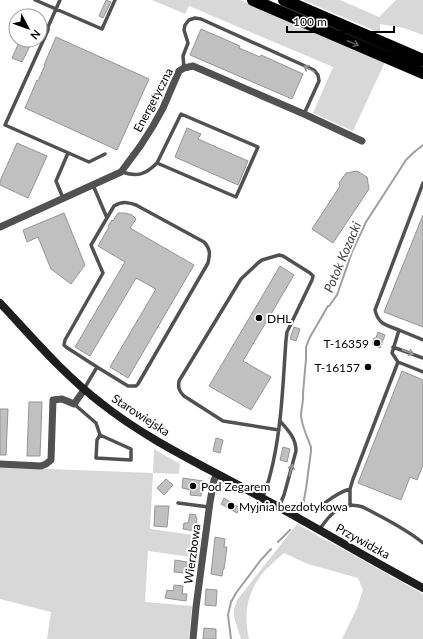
<svg xmlns="http://www.w3.org/2000/svg" width="423" height="639" viewBox="0 0 423 639" font-family="Lato,sans-serif">
	<style>
		.green { fill: #d8d8d8 }
		.lines { fill: none; stroke-linecap: round; stroke-linejoin: round }
		.stream { stroke: #9f9f9f; stroke-width: 2 }
		.building { fill: #c0c0c0; stroke: #959595 }
		.lane { stroke: #515151; stroke-width: 3.5 }
		.street { stroke: #515151; stroke-width: 7 }
		.secondary { stroke: #1e1e1e; stroke-width: 8 }
		.highway { stroke: #000; stroke-width: 12 }
		.oneway { stroke: #595959 }
		.oneway2 { stroke: #979797 }
		.poi-dot { fill: #000; stroke: #fff; stroke-width: 1.5 }
		.labels { text-anchor: middle; dominant-baseline: central; stroke-width: 4; stroke-linejoin: round; paint-order: stroke }
		.street-label { font-size: 12px; fill: #000; stroke: #fff }
		.poi-label { font-size: 12px; fill: #000; stroke: #fff; text-anchor: start }
		.water-label { font-size: 13px; font-style: italic; fill: #404040; stroke: #fff }
	</style>
	<rect width="100%" height="100%" fill="#fff"/>
	<path class="green" d="M152,0H240L385,62L353,131L313,113L333,67L189,6L185,14Z
		M303,0H340L379,17L396,0H423V35L404,28L380,24V33Z
		M154,449L180,464L179,474L153,473L150,529L201,536L198,558L148,551L145,602L192,606L189,639H47L51,612L0,599V467L153,473Z
		M297,524L423,594V639H342L357,608L363,590L358,578L308,564L284,553C275,561 265,569 259,578C246,597 244,617 249,639H241L234,617V609L237,600Z"/>
	<g class="lines">
		<path class="stream" d="M303,505L306,489L311,451V447C307,437 302,426 301,416C301,408 304,401 303,393L306,359V347L310,337L328,306H329L337,295L352,252L366,222L406,160L413,153L423,145
			M278,542L290,530
			M231,639L228,615L231,602L236,593L260,561L271,549"/>
	</g>
	<path class="building" d="M106,0L111,2L103,18L99,16Z
		M201,29L240,46L239,48L260,57L261,55L303,74L292,99L190,55Z
		M56,37L149,79L117,150L25,108L37,80L38,81L45,65H44Z
		M20,40H28L26,44L30,46L22,62L12,58Z
		M187,128L201,134L198,139L248,161L238,185L175,157Z
		M17,143L47,156L28,198L0,185V181Z
		M357,171L367,177L369,189L333,243L312,229L340,186L339,183L346,173Z
		M64,213L85,265L71,284L51,269L38,237L27,242L23,230Z
		M118,213H125L132,215L136,219L130,228L194,265L128,378L110,367L156,289L136,278L90,356L75,347L125,262L98,246L109,227L108,226L112,220L113,221Z
		M423,215V327L384,312Z
		M280,266L294,275L243,361L271,377L251,410L209,386Z
		M294,327L300,329L296,341L290,339Z
		M378,332L385,335L380,348L372,344L374,338H376Z
		M402,371L423,380V465L417,480L410,477L401,500L358,483Z
		M29,402H42L40,456H27Z
		M0,409H8L6,455H0Z
		M216,438L223,440L220,453L213,451Z
		M283,447L290,449L287,462L280,460Z
		M183,478L203,481L201,496L190,495L191,490L182,488Z
		M166,479L173,485L164,495L157,488Z
		M224,498L240,508L237,513L221,504Z
		M155,506H169L167,527L154,526Z
		M190,514L196,515V518H197L195,531L183,529L184,523H188Z
		M215,537L225,539L224,547H227L224,569H223L222,576L211,574Z
		M175,560L187,562L186,573L174,572Z
		M174,585L183,586L182,594H187L186,601L165,598L167,590L173,591Z
		M206,589L217,590L216,606L205,605Z
		M204,628L216,629V639H203Z"/>
	<g class="lines">
		<path class="lane" d="M35,0L102,29L115,0
			M60,0L48,27V30L5,125L89,162L105,154
			M184,68L183,56L188,43L184,30L185,25L189,20L195,18L201,19L314,70L318,75L319,81L304,114
			M122,172C137,177 145,175 157,163L236,197L258,147L181,114L157,163
			M423,183L375,310C378,324 386,325 399,330L392,353L398,362L423,372
			M93,185L107,218
			M63,198L56,181L68,153
			M399,330L423,340
			M393,347L423,358
			M84,389L97,367L128,386H136L138,384L208,263C210,254 211,250 204,242L136,205C127,202 122,201 114,206L91,245L103,273L65,340L64,345L66,347L97,367
			M74,404L96,423L100,435L131,449V460L96,458L97,440L100,435
			M262,498C268,487 270,475 273,463C282,422 283,381 286,340L287,332L312,280L313,276L310,273L283,256L279,255L262,260L258,263L241,279L179,381C178,388 179,391 184,396L223,421L279,430
			M178,503L209,507
			M350,505V489L353,479L398,362
			M279,507L284,495L296,451C296,438 288,430 280,421
			M319,507C329,500 338,492 350,489
			M319,530C330,514 342,500 363,507C383,518 405,528 423,543"/>
		<path class="street" d="M0,227L121,172L141,145L153,126L163,108L179,71L184,68L193,66L304,114L362,141
			M0,464L41,466L46,464L51,460L53,400L62,399L74,404L84,390
			M193,639L196,607L210,502L214,480L218,474"/>
		<path class="secondary" d="M0,303C33,338 63,374 101,403C146,439 200,464 251,492C309,523 365,557 423,588"/>
		<path class="highway" d="M253,0L423,73
			M284,0L423,60"/>
	</g>
	<defs><path id="oneway-shaft" d="M-6 0H5M1.5-3L5.5 0L1.5 3" fill="none" stroke-width="1.6" stroke-linecap="round" stroke-linejoin="round"/></defs>
	<use class="oneway" href="#oneway-shaft" transform="translate(353 43) rotate(23)"/>
	<g class="oneway2">
		<use href="#oneway-shaft" transform="translate(309 69) rotate(-151)"/>
		<use href="#oneway-shaft" transform="translate(408 352) rotate(20)"/>
		<use href="#oneway-shaft" transform="translate(291 470) rotate(-75)"/>
	</g>
	<g class="poi-dot">
		<circle cx="259" cy="318" r="4"/>
		<circle cx="377" cy="343" r="4"/>
		<circle cx="368" cy="367" r="4"/>
		<circle cx="193" cy="486" r="4"/>
		<circle cx="231" cy="506" r="4"/>
	</g>
	<g class="labels">
		<g class="street-label">
			<text transform="translate(153 100) rotate(-62)">Energetyczna</text>
			<text transform="translate(141 415) rotate(33)">Starowiejska</text>
			<text transform="translate(363 541) rotate(29)">Przywidzka</text>
			<text transform="translate(192 554) rotate(-82)">Wierzbowa</text>
		</g>
		<g class="poi-label">
			<text x="267" y="318">DHL</text>
			<text x="369" y="343" text-anchor="end">T-16359</text>
			<text x="360" y="367" text-anchor="end">T-16157</text>
			<text x="201" y="486">Pod Zegarem</text>
			<text x="239" y="506">Myjnia bezdotykowa</text>
		</g>
		<g class="water-label">
			<text transform="translate(342 257) rotate(-67)">Potok Kozacki</text>
		</g>
	</g>
	<g transform="translate(28 28) rotate(131)"><circle r="19" fill="#ffffff" stroke="#999999"/>
	<path d="M0-3L7 15L0 10L-7 15Z" fill="#000000"/>
	<text y="-6" font-size="11" font-weight="bold" text-anchor="middle" fill="#000000">N</text>
	</g>
	<path d="M287 26v6h107v-6" fill="none" stroke="#000000" stroke-width="2"/>
	<text x="293" y="26" font-size="12" fill="#000000" stroke="#ffffff" stroke-width="3" paint-order="stroke">100 m</text>
</svg>
